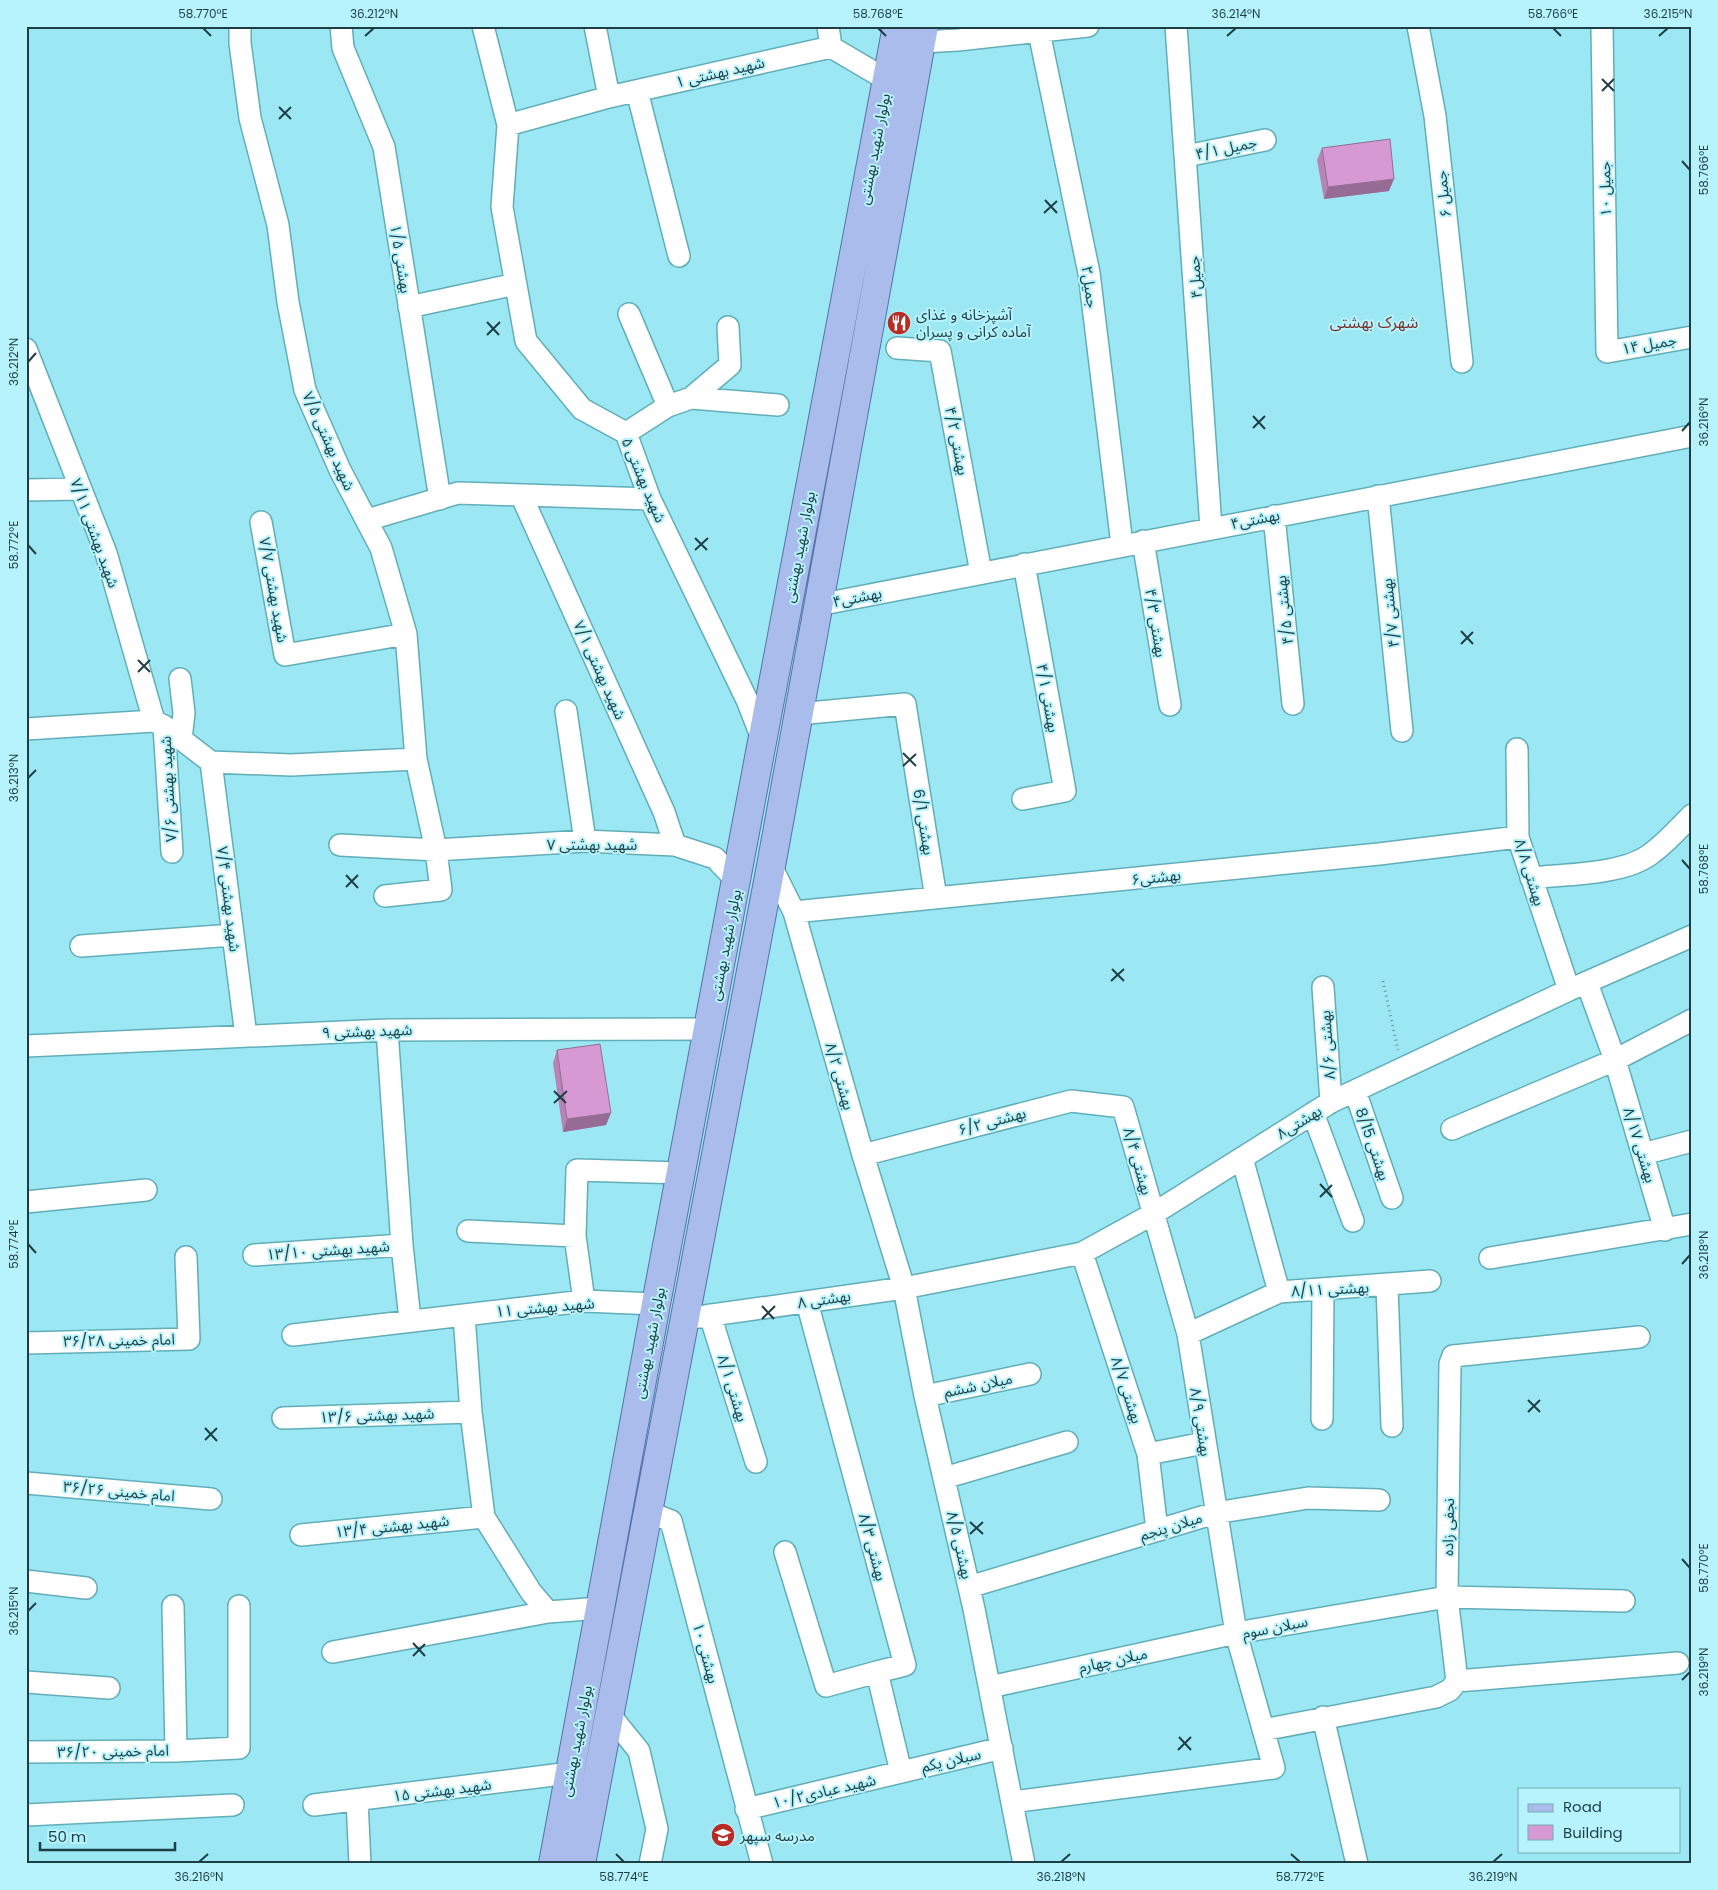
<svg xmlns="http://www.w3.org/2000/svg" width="1718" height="1890" viewBox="0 0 1718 1890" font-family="Poppins,'Noto Sans Arabic',sans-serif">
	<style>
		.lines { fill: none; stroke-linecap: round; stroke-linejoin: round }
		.street-casing { stroke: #61aeb9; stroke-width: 24 }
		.primary-casing { stroke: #5573a9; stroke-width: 30 }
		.path { stroke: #6098a0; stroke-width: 3; stroke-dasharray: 1 4; stroke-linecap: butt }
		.street { stroke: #fff; stroke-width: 21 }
		.primary { stroke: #aabcec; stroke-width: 28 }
		.wall { fill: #b884b6 }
		.shaded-wall { fill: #966b94 }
		.building { fill: #d699d4; stroke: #966b94 }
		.ticks { fill: none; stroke: #1e3e43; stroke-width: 2 }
		.labels { text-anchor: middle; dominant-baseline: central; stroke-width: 4; stroke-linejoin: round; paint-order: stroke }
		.street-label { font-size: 15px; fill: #1e3e43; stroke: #b6f3fc }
		.poi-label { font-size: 15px; fill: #1e3e43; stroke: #b6f3fc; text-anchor: start }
		.neighbourhood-label { font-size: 16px; fill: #78322b; stroke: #b6f3fc }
		.neatline { fill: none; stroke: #1e3e43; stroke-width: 2 }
		.ticks-label { font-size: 12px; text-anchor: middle; fill: #1e3e43 }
	</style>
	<rect width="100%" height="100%" fill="#9be8f4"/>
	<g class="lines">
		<g class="street-casing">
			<path id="street" d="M240,26V43L250,118L278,225L288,302L305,390L340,470L381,548L406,634L416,759L436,850L441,890L385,896
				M341,26L343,48L384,147L440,499
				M483,26L508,125L609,97L831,47
				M595,26L609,97
				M828,26L831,47L887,80
				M1176,26L1211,528
				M1418,26L1435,116L1462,362
				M1602,26L1607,352L1692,337
				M1039,32L1089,273L1122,545
				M922,42L958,40L1088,26
				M637,91L679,256
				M508,125L502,207L526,341L582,409L626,433L650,499L747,700L763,741
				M1186,156L1265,140
				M409,307L516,284
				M629,314L668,406
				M897,348L940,351L981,573
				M26,349L106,553L154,721
				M691,398L730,365L728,327
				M626,433L668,406L691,398L778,405
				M26,490L79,489
				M1378,496L1402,731
				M522,497L664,812L675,845
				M1274,516L1293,704
				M367,520L458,493L650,499
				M261,522L285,655L406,634
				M1143,541L1170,705
				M818,605L1692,436
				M180,679L184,713L181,739
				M566,711L585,841
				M798,714L905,704L936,898
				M164,726L172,852
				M26,729L154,721L164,726L211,762L291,765L416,759
				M1517,749L1518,837L1569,990
				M211,762L246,1036
				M1023,799L1065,791L1024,564
				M340,845L436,850L585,841L675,845L715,858L737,881
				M771,866L794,912L863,1155L904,1288L925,1396L974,1609L1024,1864
				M1531,878C1566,874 1625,875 1652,853C1667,842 1679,828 1692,815
				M794,912L1379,854L1518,837
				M81,946L233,935
				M1587,983L1615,1060L1665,1230
				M1323,987L1331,1102
				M387,1030L402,1245L410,1320
				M26,1046L387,1030L709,1029
				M1355,1091L1392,1198
				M1313,1113L1353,1221
				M1452,1129L1615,1060L1692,1020
				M1643,1154L1692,1141
				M863,1155L1071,1101L1123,1107L1188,1334L1236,1633L1274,1768L1012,1802
				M1242,1158L1279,1292L1430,1281
				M26,1202L146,1190
				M468,1231L575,1236
				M1082,1253L1148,1454L1157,1530
				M254,1255L402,1245
				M1490,1258L1692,1224
				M1387,1286L1392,1426
				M584,1301L575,1236L577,1170L682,1173
				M807,1302L905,1665L877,1672L901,1772
				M464,1315L471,1412L484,1517L531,1592L548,1612L601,1608
				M710,1315L756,1462
				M684,1319L904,1288L1082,1253L1153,1214L1331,1102L1569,990L1692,936
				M1188,1334L1279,1292
				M293,1335L584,1301L656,1304
				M26,1343L189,1339L186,1257
				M925,1396L1030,1374
				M283,1418L471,1412
				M1322,1419L1323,1289
				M1148,1454L1204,1443
				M944,1478L1067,1442
				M26,1483L211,1499
				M648,1512L671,1521L762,1864
				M301,1535L484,1517
				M785,1552L826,1686L877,1672
				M26,1581L86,1588
				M969,1587L1215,1513L1308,1498L1379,1500
				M333,1652L548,1612
				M1457,1681L1678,1663
				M26,1682L109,1688
				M990,1687L1236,1633L1447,1597L1624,1601
				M610,1715L639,1751L657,1829L650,1864
				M1323,1717L1357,1864
				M1263,1730L1436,1697L1450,1690L1457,1681L1447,1597L1450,1364L1453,1356L1639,1337
				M176,1751L239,1748V1606
				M26,1752L176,1751L173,1606
				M357,1800L360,1864
				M314,1805L570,1773
				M746,1809L1002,1748
				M26,1815L233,1805"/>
		</g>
		<g class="primary-casing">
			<path id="primary" d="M553,1864L656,1304L897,26
				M581,1864L771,866L924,26"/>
		</g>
		<path class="path" d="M1383,981L1398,1050"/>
		<use href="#street" class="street"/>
		<use href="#primary" class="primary"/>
	</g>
	<path class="wall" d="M1322,148L1389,191L1324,199L1317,160Z
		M557,1050L606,1125L563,1132L553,1063Z"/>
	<path class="shaded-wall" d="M1394,179L1389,191L1324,199L1328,187Z
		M611,1113L606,1125L563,1132L567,1119Z"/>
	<path class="building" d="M1390,139L1394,179L1328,187L1322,148Z
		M600,1044L611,1113L567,1119L557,1050Z"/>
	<path class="ticks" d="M203,28L211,36M878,28L886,36M1553,28L1561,36M365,36L374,28M1227,36L1236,28M1659,36L1668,28M1602,79L1614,91M1602,91L1614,79M279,107L291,119M279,119L291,107M1682,161L1690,170M1045,200L1057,213M1044,213L1057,201M487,322L499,335M487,335L500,322M28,362L36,353M1253,416L1265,429M1253,428L1265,416M1682,431L1690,422M695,538L707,550M28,545L36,554M695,550L708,538M1461,631L1473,644M1461,644L1473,632M138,660L150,672M138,672L150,660M903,753L916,766M903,766L916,754M28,778L36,770M1682,860L1690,869M346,875L358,888M346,887L358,875M1112,969L1124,981M1111,981L1124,969M554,1091L566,1103M554,1103L567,1091M1320,1184L1332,1197M1320,1197L1332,1185M28,1244L36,1253M1682,1264L1690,1255M762,1306L774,1319M762,1319L775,1306M1528,1400L1540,1412M1528,1412L1540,1400M205,1428L217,1441M205,1440L217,1428M970,1522L983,1534M970,1534L983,1522M1682,1559L1690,1568M28,1611L36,1603M413,1643L425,1656M413,1656L425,1644M1682,1680L1690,1672M1179,1737L1191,1750M1178,1750L1191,1737M616,1854L624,1862M1291,1854L1300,1862M199,1862L208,1854M1061,1862L1070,1854M1493,1862L1502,1854"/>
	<defs>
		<g id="restaurant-disc" transform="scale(1.25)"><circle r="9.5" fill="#b92b25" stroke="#b6f3fc"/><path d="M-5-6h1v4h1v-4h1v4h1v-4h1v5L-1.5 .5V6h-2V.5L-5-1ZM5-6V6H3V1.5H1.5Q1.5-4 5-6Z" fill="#fff"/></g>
		<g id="school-disc" transform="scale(1.25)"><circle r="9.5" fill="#b92b25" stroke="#b6f3fc"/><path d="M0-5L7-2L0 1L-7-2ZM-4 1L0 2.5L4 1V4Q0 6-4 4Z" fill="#fff"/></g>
	</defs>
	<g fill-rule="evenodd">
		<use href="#restaurant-disc" x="899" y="323"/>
		<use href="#school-disc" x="723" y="1835"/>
	</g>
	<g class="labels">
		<g class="street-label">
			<text transform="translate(720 72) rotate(-13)">شهید بهشتی ۱</text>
			<text transform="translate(1226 148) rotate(-12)">جمیل ۴/۱</text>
			<text transform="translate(874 149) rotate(-79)">بولوار شهید بهشتی</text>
			<text transform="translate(1605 189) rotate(-91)">جمیل ۱۰</text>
			<text transform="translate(1443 194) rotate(-96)">جمیل ۶</text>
			<text transform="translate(401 259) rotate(81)">بهشتی ۱/۵</text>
			<text transform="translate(1195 277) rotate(-94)">جمیل۴</text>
			<text transform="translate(1090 287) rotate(82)">جمیل۲</text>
			<text transform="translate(1649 344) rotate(-10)">جمیل ۱۴</text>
			<text transform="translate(329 441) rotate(66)">شهید بهشتی ۷/۵</text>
			<text transform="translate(957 441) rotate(79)">بهشتی ۴/۲</text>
			<text transform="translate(644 480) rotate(67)">شهید بهشتی ۵</text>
			<text transform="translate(1255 519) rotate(-11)">بهشتی۴</text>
			<text transform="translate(95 533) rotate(70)">شهید بهشتی ۷/۱۱</text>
			<text transform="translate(799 547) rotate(-79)">بولوار شهید بهشتی</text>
			<text transform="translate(274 590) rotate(80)">شهید بهشتی ۷/۷</text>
			<text transform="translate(857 597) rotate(-11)">بهشتی۴</text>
			<text transform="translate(1284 610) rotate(-96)">بهشتی ۴/۵</text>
			<text transform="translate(1390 613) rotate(-96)">بهشتی ۴/۷</text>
			<text transform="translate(1156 623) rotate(81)">بهشتی ۴/۳</text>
			<text transform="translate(600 670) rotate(66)">شهید بهشتی ۷/۱</text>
			<text transform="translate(1048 698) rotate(80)">بهشتی ۴/۱</text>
			<text transform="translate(168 789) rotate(-93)">شهید بهشتی ۷/۶</text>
			<text transform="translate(924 822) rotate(81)">بهشتی 6/1</text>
			<text x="592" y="844">شهید بهشتی ۷</text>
			<text transform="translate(1530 872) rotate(73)">بهشتی ۸/۸</text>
			<text transform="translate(1156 877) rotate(-6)">بهشتی۶</text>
			<text transform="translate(229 899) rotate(83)">شهید بهشتی ۷/۴</text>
			<text transform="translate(725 945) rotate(-79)">بولوار شهید بهشتی</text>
			<text transform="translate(367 1031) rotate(-2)">شهید بهشتی ۹</text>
			<text transform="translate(1327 1045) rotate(-94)">بهشتی ۸/۶</text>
			<text transform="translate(840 1076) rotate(74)">بهشتی ۸/۲</text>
			<text transform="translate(992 1121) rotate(-15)">بهشتی ۶/۲</text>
			<text transform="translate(1299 1122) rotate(-32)">بهشتی۸</text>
			<text transform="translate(1373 1144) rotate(71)">بهشتی 8/15</text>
			<text transform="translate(1640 1145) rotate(73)">بهشتی ۸/۱۷</text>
			<text transform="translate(1138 1161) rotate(74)">بهشتی ۸/۴</text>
			<text transform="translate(328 1250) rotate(-4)">شهید بهشتی ۱۳/۱۰</text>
			<text transform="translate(1330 1289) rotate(-3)">بهشتی ۸/۱۱</text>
			<text transform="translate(824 1299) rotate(-8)">۸ بهشتی</text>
			<text transform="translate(545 1307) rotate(-5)">شهید بهشتی ۱۱</text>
			<text transform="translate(119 1340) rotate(-1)">امام خمینی ۳۶/۲۸</text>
			<text transform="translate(649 1343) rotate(-79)">بولوار شهید بهشتی</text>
			<text transform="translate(978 1385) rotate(-12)">میلان ششم</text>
			<text transform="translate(733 1388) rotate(73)">بهشتی ۸/۱</text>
			<text transform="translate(1127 1390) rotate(72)">بهشتی ۸/۷</text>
			<text transform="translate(377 1415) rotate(-2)">شهید بهشتی ۱۳/۶</text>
			<text transform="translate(1201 1422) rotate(81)">بهشتی ۸/۹</text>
			<text transform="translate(119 1491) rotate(5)">امام خمینی ۳۶/۲۶</text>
			<text transform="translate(392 1526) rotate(-6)">شهید بهشتی ۱۳/۴</text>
			<text transform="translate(1171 1526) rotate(-17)">میلان پنجم</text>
			<text transform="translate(1448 1527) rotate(-89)">نجفی زاده</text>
			<text transform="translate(960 1545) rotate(77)">بهشتی ۸/۵</text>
			<text transform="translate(873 1547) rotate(75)">بهشتی ۸/۳</text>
			<text transform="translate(1275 1627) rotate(-11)">سبلان سوم</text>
			<text transform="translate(706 1653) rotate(75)">بهشتی ۱۰</text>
			<text transform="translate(1113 1660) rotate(-12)">میلان چهارم</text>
			<text transform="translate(576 1741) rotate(-79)">بولوار شهید بهشتی</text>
			<text transform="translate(113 1751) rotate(-1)">امام خمینی ۳۶/۲۰</text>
			<text transform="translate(951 1760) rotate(-13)">سبلان یکم</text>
			<text transform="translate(442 1790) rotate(-7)">شهید بهشتی ۱۵</text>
			<text transform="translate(824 1791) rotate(-13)">شهید عبادی۱۰/۲</text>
		</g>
		<g class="poi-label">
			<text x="916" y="314">آشپزخانه و غذای<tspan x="916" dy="17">آماده کرانی و پسران</tspan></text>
			<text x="740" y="1835">مدرسه سپهر</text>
		</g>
		<g class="neighbourhood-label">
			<text x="1374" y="322">شهرک بهشتی</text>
		</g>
	</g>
	<rect width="1718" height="1890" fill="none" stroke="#b6f3fc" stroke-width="55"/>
	<rect x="1518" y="1788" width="162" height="65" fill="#b6f3fc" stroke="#79abb2"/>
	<rect x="1528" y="1804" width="25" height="8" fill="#aabcec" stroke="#79abb2"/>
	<text x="1563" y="1812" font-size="15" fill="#1e3e43">Road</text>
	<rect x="1528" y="1825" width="25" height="15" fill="#d699d4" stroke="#79abb2"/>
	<text x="1563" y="1838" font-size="15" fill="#1e3e43">Building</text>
	<path d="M40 1842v8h135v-8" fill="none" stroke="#1e3e43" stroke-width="2.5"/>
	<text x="48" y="1842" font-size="15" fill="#1e3e43" stroke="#b6f3fc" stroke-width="4" paint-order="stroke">50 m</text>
	<rect x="28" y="28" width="1662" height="1834" class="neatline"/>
	<g class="ticks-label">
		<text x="203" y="18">58.770°E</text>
		<text x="374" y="18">36.212°N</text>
		<text x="878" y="18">58.768°E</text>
		<text x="1236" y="18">36.214°N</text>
		<text x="1553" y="18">58.766°E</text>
		<text x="1668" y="18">36.215°N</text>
		<text transform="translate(1704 170) rotate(-90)" y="4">58.766°E</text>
		<text transform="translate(14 362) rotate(-90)" y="4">36.212°N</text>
		<text transform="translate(1704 422) rotate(-90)" y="4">36.216°N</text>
		<text transform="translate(14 545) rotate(-90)" y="4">58.772°E</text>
		<text transform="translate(14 778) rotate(-90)" y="4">36.213°N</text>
		<text transform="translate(1704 869) rotate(-90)" y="4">58.768°E</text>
		<text transform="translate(14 1244) rotate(-90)" y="4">58.774°E</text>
		<text transform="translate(1704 1255) rotate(-90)" y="4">36.218°N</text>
		<text transform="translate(1704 1568) rotate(-90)" y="4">58.770°E</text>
		<text transform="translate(14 1611) rotate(-90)" y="4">36.215°N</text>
		<text transform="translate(1704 1672) rotate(-90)" y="4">36.219°N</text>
		<text x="199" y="1881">36.216°N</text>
		<text x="624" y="1881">58.774°E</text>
		<text x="1061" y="1881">36.218°N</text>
		<text x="1300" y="1881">58.772°E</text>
		<text x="1493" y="1881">36.219°N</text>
	</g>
</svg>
